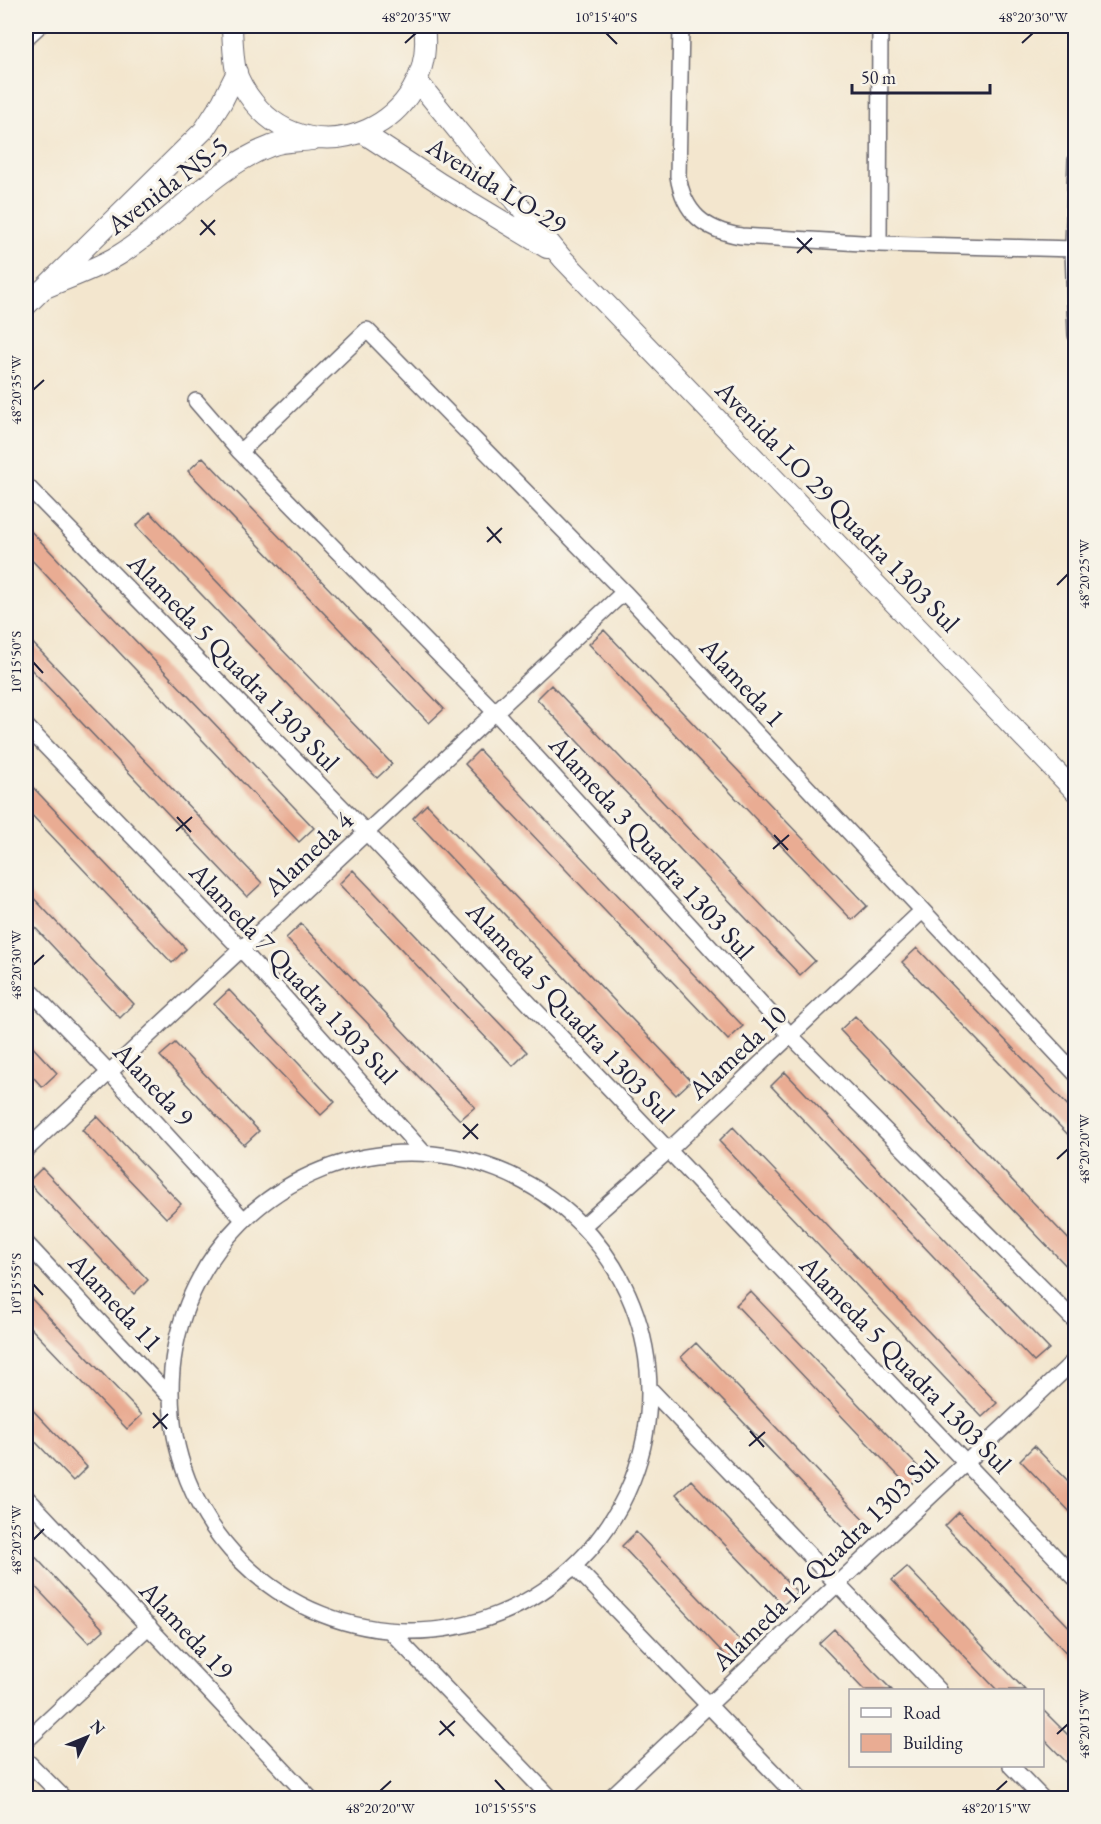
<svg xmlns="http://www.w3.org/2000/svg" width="1101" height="1824" viewBox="0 0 1101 1824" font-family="'EB Garamond',serif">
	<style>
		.building { fill: #e9ac93 }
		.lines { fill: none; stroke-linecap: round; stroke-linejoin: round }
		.minor-casing { stroke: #6b676e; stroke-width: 18 }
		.tertiary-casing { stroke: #6b676e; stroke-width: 22 }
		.minor { stroke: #fff; stroke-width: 15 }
		.tertiary { stroke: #fff; stroke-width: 20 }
		.ticks { fill: none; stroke: #22223b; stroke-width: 2 }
		.labels { text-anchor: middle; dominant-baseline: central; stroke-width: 6; stroke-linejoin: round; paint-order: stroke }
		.street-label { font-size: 27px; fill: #22223b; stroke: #f7f3e8 }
		.neatline { fill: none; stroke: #22223b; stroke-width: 2 }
		.ticks-label { font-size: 15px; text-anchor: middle; fill: #22223b }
	</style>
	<rect width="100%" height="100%" fill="#f7f3e8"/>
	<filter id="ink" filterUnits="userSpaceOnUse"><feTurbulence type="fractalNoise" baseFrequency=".0167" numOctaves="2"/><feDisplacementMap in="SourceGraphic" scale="12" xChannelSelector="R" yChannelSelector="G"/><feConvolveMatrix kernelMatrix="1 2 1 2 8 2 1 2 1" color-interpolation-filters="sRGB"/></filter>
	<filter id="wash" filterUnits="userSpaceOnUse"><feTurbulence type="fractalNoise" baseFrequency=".008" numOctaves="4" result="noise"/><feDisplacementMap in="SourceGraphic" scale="24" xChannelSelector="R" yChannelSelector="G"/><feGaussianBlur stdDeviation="1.35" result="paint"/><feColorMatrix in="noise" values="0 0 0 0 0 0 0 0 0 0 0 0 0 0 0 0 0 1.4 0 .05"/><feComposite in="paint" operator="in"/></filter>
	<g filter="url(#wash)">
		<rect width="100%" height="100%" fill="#f3e6ce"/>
		<g id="blocks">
			<path class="building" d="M203,457L444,709L429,723L188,471Z
				M150,512L392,764L377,778L136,526Z
				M26,526L314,828L299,842L26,554Z
				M604,630L867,906L852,920L589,644Z
				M26,636L262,883L247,897L26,664Z
				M551,685L815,961L800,975L537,699Z
				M479,750L743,1026L728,1040L465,764Z
				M26,780L186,949L172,963L26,809Z
				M427,804L691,1081L676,1095L413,818Z
				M353,870L527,1052L513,1066L339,884Z
				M26,890L134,1004L120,1018L26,918Z
				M301,924L475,1107L460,1120L286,938Z
				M917,948L1076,1114V1143L902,962Z
				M229,990L335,1102L321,1115L214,1004Z
				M855,1016L1076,1247V1276L840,1030Z
				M26,1040L57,1073L42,1087L26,1069Z
				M175,1043L259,1131L244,1145L160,1056Z
				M785,1072L1049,1349L1034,1362L771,1086Z
				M97,1116L181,1204L166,1218L82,1130Z
				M733,1127L997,1403L982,1417L719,1141Z
				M42,1168L148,1280L134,1294L28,1182Z
				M750,1291L924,1473L909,1487L736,1305Z
				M26,1293L142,1415L127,1429L26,1323Z
				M696,1343L869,1525L855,1539L681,1357Z
				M26,1403L87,1467L73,1481L26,1432Z
				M1034,1446L1076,1489V1518L1020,1460Z
				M691,1480L797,1592L783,1605L676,1494Z
				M959,1512L1076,1634V1663L945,1526Z
				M636,1532L743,1644L728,1658L622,1546Z
				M26,1547L104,1630L89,1643L26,1577Z
				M907,1567L978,1641L1025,1690H997L954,1645L892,1580Z
				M834,1629L873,1671L892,1690H864L819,1643Z
				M1042,1709L1076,1743V1772L1042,1737Z"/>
		</g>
	</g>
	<g filter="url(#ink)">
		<use href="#blocks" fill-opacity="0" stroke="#6b676e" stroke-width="1.5"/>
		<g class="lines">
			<g class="minor-casing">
				<path id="minor" d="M681,26L678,176C684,213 704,230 741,236L879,244L1076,249
					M26,38L39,26
					M1076,160L1073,249L1076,335
					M879,244L880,26
					M196,401L240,452L496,713L791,1036L1076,1322
					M240,452L367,330L624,592L1076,1074
					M26,485L367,833L1076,1579
					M26,726L241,949L423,1152
					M26,986L110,1073L242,1218
					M26,1150L624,592
					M171 1392a239 239 0 1 1 478 0a239 239 0 1 1-478 0Z
					M583,1226L668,1151L922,911
					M26,1243L169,1396
					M650,1389L939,1690
					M26,1497L310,1798
					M575,1567L798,1798
					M391,1632L551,1798
					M26,1741L149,1626
					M26,1760L64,1798
					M1011,1766L1042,1798
					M610,1798L1076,1359"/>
			</g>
			<g class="tertiary-casing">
				<path id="tertiary" d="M234,26L232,30C233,43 233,58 236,71C239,82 247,94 254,103C317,179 438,123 424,26
					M418,82L562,258L1076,792
					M363,133L441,184L547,248
					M43,289C68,278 96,269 119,255C171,223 212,168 271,146C283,141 299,142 312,140
					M26,306L204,130L222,102L237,72"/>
			</g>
			<use href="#minor" class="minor"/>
			<use href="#tertiary" class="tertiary"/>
		</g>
	</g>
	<path class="ticks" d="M606,33L617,44M405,43L416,33M1022,43L1033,33M201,220L215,235M200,235L215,220M797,238L812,253M797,253L812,238M33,390L44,380M487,527L501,543M487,542L502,528M1057,585L1068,574M33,662L43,673M177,817L191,832M176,831L192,817M774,835L788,850M773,849L789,835M33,965L44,955M463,1124L478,1139M463,1139L478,1124M1057,1159L1068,1149M33,1284L43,1295M153,1413L167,1429M153,1428L168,1414M750,1431L764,1447M749,1446L765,1432M33,1540L44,1529M440,1721L454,1736M1057,1734L1068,1724M439,1735L455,1721M495,1780L505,1791M380,1791L391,1781M996,1791L1007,1781"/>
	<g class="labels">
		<g class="street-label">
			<text transform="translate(167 185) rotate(-37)">Avenida NS-5</text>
			<text transform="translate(497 185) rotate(32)">Avenida LO-29</text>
			<text transform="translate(838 506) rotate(46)">Avenida LO 29 Quadra 1303 Sul</text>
			<text transform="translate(234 662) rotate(46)">Alameda 5 Quadra 1303 Sul</text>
			<text transform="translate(743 682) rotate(47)">Alameda 1</text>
			<text transform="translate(652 847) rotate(48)">Alameda 3 Quadra 1303 Sul</text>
			<text transform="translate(308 853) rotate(-43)">Alameda 4</text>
			<text transform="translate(294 973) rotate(47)">Alameda 7 Quadra 1303 Sul</text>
			<text transform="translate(571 1012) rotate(47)">Alameda 5 Quadra 1303 Sul</text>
			<text transform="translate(737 1052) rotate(-43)">Alameda 10</text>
			<text transform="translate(154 1084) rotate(47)">Alaneda 9</text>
			<text transform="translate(116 1302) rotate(47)">Alameda 11</text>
			<text transform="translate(906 1364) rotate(46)">Alameda 5 Quadra 1303 Sul</text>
			<text transform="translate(825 1560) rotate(-44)">Alameda 12 Quadra 1303 Sul</text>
			<text transform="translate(187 1630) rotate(47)">Alameda 19</text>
		</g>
	</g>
	<rect width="1101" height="1824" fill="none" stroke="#f7f3e8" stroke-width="66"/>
	<rect x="849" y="1689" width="195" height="78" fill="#f7f3e8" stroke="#a29fa3" stroke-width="1.5"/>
	<rect x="861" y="1708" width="30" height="9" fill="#ffffff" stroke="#a29fa3" stroke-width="1.5"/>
	<text x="903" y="1719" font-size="18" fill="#22223b">Road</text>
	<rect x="861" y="1734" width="30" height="18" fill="#e9ac93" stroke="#a29fa3" stroke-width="1.5"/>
	<text x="903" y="1749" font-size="18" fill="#22223b">Building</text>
	<g transform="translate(87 1737) rotate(47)" stroke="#f7f3e8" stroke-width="4.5" paint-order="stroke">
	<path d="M0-4.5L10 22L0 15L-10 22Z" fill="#22223b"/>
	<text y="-9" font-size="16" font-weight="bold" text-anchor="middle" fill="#22223b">N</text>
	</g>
	<path d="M852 84v9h138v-9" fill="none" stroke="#22223b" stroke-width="3"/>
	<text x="861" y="84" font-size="18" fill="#22223b" stroke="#f7f3e8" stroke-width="4.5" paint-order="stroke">50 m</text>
	<rect x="33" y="33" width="1035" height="1758" class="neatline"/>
	<g class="ticks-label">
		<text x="416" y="22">48°20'35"W</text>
		<text x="606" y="22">10°15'40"S</text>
		<text x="1033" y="22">48°20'30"W</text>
		<text transform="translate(16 390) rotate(-90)" y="5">48°20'35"W</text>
		<text transform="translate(1084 574) rotate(-90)" y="5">48°20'25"W</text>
		<text transform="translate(16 662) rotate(-90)" y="5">10°15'50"S</text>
		<text transform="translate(16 965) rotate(-90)" y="5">48°20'30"W</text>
		<text transform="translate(1084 1149) rotate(-90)" y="5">48°20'20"W</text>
		<text transform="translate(16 1284) rotate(-90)" y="5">10°15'55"S</text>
		<text transform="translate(16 1540) rotate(-90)" y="5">48°20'25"W</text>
		<text transform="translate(1084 1724) rotate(-90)" y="5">48°20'15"W</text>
		<text x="380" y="1813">48°20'20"W</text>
		<text x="505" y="1813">10°15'55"S</text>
		<text x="996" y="1813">48°20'15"W</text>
	</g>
</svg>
